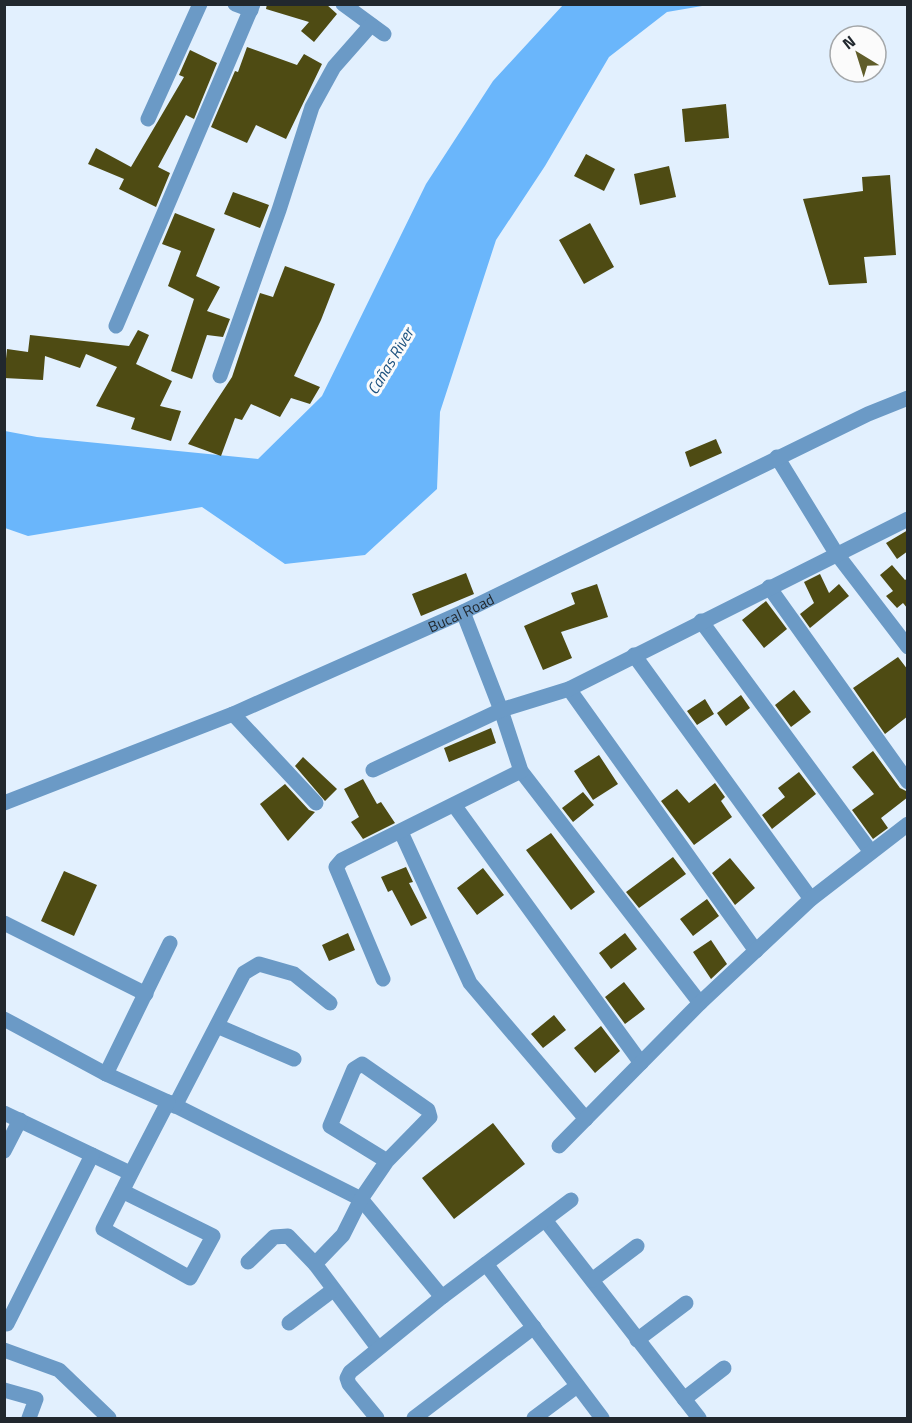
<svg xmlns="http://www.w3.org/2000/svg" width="912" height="1423" viewBox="0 0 912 1423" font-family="'Titillium Web',sans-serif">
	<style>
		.water { fill: #6ab6fb }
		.building { fill: #4e4b13 }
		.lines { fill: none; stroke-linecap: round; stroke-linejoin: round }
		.minor { stroke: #6b9ac6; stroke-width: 15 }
		.labels { text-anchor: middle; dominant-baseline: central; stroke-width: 6; stroke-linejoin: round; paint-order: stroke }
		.street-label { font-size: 15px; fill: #21282e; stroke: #fbfbfb }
		.water-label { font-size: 16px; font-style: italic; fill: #1d527f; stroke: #fbfbfb }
	</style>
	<rect width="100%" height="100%" fill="#e2f0fe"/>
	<path class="water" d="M563,5H708L667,12L609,57L545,166L496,240L440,412L437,489L365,555L285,564L202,507L28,536L5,528V431L37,437L258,459L322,396L426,184L493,81Z"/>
	<path class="building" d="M267,4H326L337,14L314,42L301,31L309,22L266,9Z
		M247,47L297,65L304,54L322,64L286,139L256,125L247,143L211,127L235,71L238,72Z
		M190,50L217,63L194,119L186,115L158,167L170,173L156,207L119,189L124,179L88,164L96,148L131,167L184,77L179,75Z
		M726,104L729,138L685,142L682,109Z
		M586,154L615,169L604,191L574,176Z
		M669,166L676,197L640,205L634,174Z
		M890,175L896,255L864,257L867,283L829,285L803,199L863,191L862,177Z
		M233,192L269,205L260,228L224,214Z
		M175,213L215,229L196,276L220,287L207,311L230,319L223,337L207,335L192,379L171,371L194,299L168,286L181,251L162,244Z
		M590,223L614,267L584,284L559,240Z
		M285,266L335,284L321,320L294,376L320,387L310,404L291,398L280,417L251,404L242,420L235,418L221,456L188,444L232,377L260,293L273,297Z
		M138,330L149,335L136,364L172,381L160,406L181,411L171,441L131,429L135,418L96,406L117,367L86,354L80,368L45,356L43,380L4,378L7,349L28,352L30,335L129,346Z
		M716,439L722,453L690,467L685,452Z
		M908,530V551L897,559L886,543Z
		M892,565L905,580L908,578V609L903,603L897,608L886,596L893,591L880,575Z
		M466,573L474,594L421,616L412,594Z
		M820,574L829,593L839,584L849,596L810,628L800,614L814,603L804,582Z
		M597,584L608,617L561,632L572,658L543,670L524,626L575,604L571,593Z
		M766,601L787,629L764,648L742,620Z
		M898,657L908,670V716L885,734L853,688Z
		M794,690L811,712L791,727L775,705Z
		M741,695L750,708L726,726L717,713Z
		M705,699L714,714L697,725L687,711Z
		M491,728L496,743L449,762L444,748Z
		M873,751L900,788L908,792V797L881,818L888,828L873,839L852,810L874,794L852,767Z
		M599,755L618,784L593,800L574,771Z
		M303,757L337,789L325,801L295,766Z
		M799,772L816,794L772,829L762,815L785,797L778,788Z
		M363,779L377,804L381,802L395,823L363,839L351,822L359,817L344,789Z
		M715,783L725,797L721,801L732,817L694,845L661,801L677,789L689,803Z
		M285,784L309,810L315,812L288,841L260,804Z
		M583,792L594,805L573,822L562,808Z
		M551,833L595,892L571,910L526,850Z
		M673,857L686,874L639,908L626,892Z
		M730,858L755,888L735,905L712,873Z
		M406,867L413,882L409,883L427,918L411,926L392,890L388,892L381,877Z
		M483,868L504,895L477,915L457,888Z
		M64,871L97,885L74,936L41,921Z
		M707,899L719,916L693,936L680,919Z
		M348,933L355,950L329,961L322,945Z
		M625,933L637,949L611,969L599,953Z
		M711,940L727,964L711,979L693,952Z
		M624,982L645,1009L625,1024L605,997Z
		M554,1015L566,1030L543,1048L531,1034Z
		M601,1026L620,1051L595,1073L574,1048Z
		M493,1123L525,1164L454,1219L422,1178Z"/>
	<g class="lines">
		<g class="minor">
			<path d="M235,4L251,10"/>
			<path d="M343,4L384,34"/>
			<path d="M148,119L200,4"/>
			<path d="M116,326L253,4"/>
			<path d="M220,376L279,210L312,107L334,67L371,25"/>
			<path d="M777,457L836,553L908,647"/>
			<path d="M769,587L908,782"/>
			<path d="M463,612L501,710L521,771L700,1003"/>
			<path d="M701,621L871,852"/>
			<path d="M634,655L811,899"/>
			<path d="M569,689L756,951"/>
			<path d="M233,714L316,803"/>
			<path d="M373,770L501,710L569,689L908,519"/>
			<path id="s1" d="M4,803L233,714L463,612L868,414L908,398"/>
			<path d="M454,805L641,1063"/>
			<path d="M401,832L470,983L586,1119"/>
			<path d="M4,923L146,994"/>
			<path d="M383,979L336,867L342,860L521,771"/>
			<path d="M4,1019L106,1074L168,1102L361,1199L442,1297"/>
			<path d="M217,1026L294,1059"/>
			<path d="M106,1074L170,943"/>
			<path d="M175,1106L244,973L259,964L294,974L330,1003"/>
			<path d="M4,1113L130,1173"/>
			<path d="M559,1146L700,1003L811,899L908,824"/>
			<path d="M4,1151L20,1120"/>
			<path d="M122,1191L213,1236L190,1278L103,1229C124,1187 146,1144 168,1102"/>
			<path d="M545,1220L699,1418"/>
			<path d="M248,1262L274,1237L288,1236L315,1264L378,1348"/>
			<path d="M315,1264L343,1235L361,1199L387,1161L430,1117L428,1110L362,1064L354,1069L330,1126L387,1161"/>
			<path d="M486,1264L602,1418"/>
			<path d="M592,1280L637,1246"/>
			<path d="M289,1323L333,1290"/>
			<path d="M7,1324L92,1155"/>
			<path d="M637,1340L686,1303"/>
			<path d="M4,1350L59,1370L109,1418"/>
			<path d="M4,1390L36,1399L29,1418"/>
			<path d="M684,1399L724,1368"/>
			<path d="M377,1418L349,1384L347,1378L350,1372L442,1297L571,1200"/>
			<path d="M414,1418L534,1327"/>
			<path d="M534,1418L577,1386"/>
		</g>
	</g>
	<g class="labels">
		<g class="street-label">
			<text stroke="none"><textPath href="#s1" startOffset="495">Bucal Road</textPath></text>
		</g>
		<g class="water-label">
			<text transform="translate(390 361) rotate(-59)">Cañas River</text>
		</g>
	</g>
	<rect width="912" height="1423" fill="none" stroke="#21282e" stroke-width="12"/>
	<g transform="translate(858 54) rotate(322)"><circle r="28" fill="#fbfbfb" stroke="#a4a7a9" stroke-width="1.5"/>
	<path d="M0-4.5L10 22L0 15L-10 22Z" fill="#605d2a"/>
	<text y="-9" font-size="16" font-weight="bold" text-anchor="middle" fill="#21282e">N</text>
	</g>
</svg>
